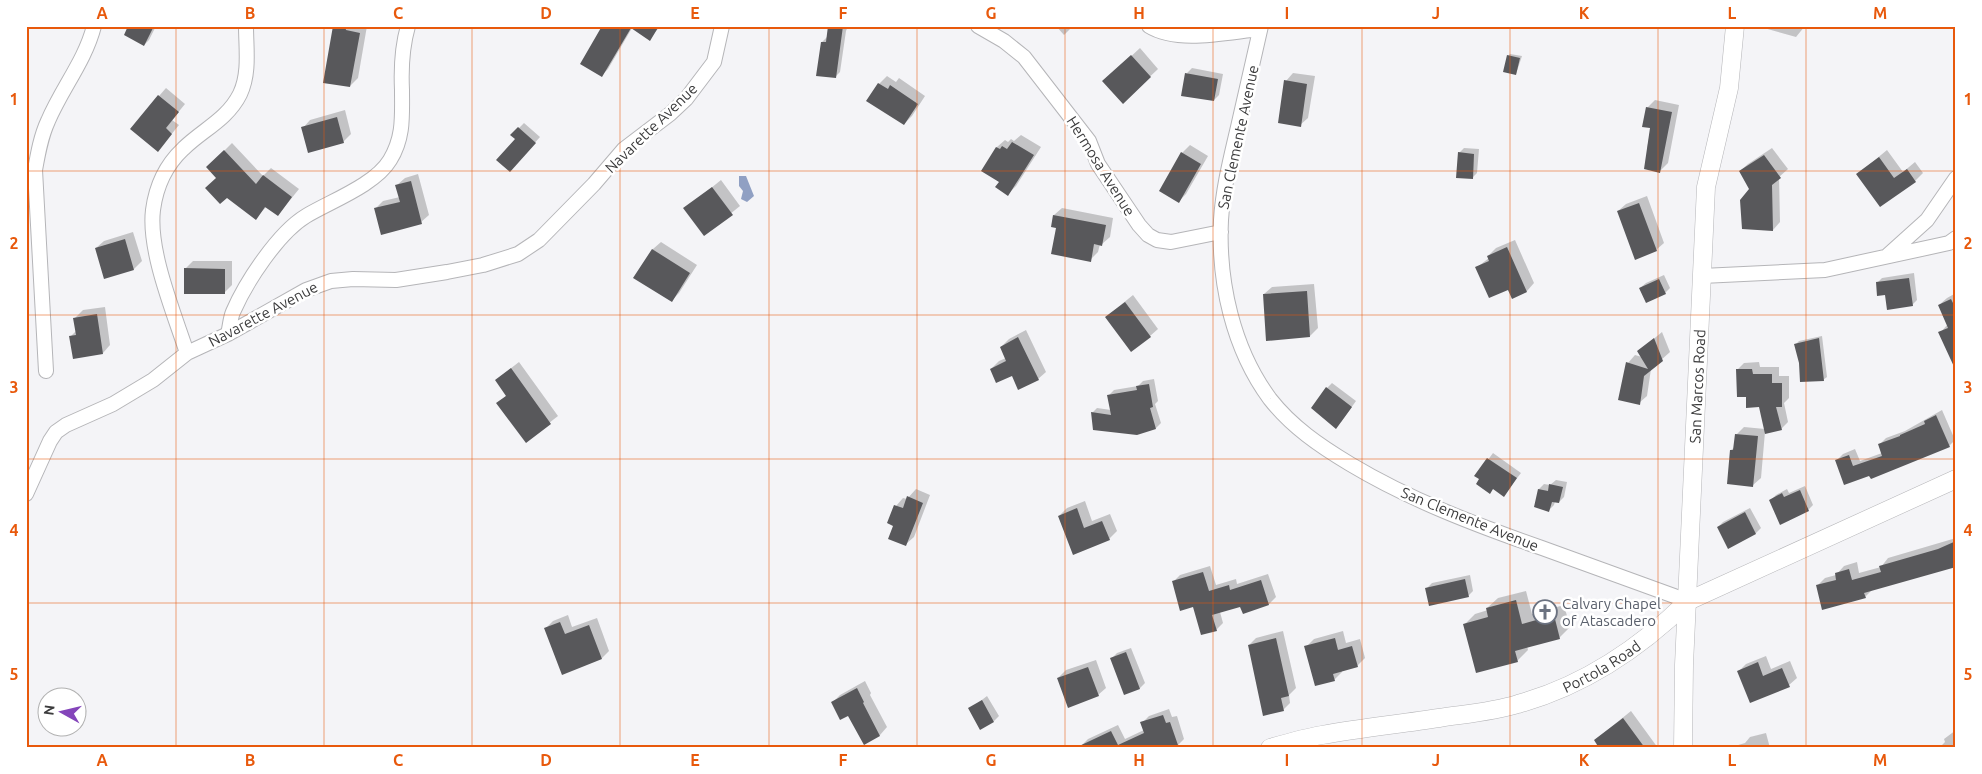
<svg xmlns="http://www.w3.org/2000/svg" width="1982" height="774" viewBox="0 0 1982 774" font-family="Ubuntu,sans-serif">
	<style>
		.water { fill: #90a0c3 }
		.shadow { fill: #0003 }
		.building { fill: #58585b }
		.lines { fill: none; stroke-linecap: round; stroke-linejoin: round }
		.minor-casing { stroke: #b5b5b8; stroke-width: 16 }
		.tertiary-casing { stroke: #b5b5b8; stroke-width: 19 }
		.minor { stroke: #fff; stroke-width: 14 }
		.tertiary { stroke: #fff; stroke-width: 18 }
		.grid { fill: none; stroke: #e8590c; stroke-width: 1; stroke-opacity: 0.55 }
		.labels { text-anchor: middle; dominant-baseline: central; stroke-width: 5; stroke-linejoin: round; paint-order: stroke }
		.street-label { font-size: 15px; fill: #3c3c3d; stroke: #fff }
		.worship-label { font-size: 15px; fill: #5b616d; stroke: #fff; text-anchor: start }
		.neatline { fill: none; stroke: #e8590c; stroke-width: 2 }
		.grid-label { font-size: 16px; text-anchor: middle; font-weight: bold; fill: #e8590c }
	</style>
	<rect width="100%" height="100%" fill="#f4f4f7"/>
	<path class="water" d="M739,176H746L754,196L747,202L741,199L743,191L739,186Z"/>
	<path class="shadow" d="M130,26H156L149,40L144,45Z
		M336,26H367L358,78L350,86Z
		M614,26H660L650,39L632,28L608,69L602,75Z
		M829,26H848L846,31L840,72L835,77L822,42L827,37Z
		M1056,26H1073L1064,35Z
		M1524,26H1534L1525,29Z
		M1765,26H1805L1796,37L1764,28Z
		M1140,48L1158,69L1123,102L1112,74Z
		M1510,54L1522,56L1516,74L1508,56Z
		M1192,68L1223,74L1219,95L1214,100L1187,73Z
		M1293,73L1315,76L1308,118L1300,125L1286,81Z
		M887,76L896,82L899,78L925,96L912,116L904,124L879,84Z
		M166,88L185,104L172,120L179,125L165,142L159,96Z
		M1655,100L1679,105L1668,163L1660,171L1649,149H1647L1651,127L1647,108Z
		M345,110L351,134L343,142L303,128L310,120Z
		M524,123L540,137L514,166L517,139L512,135Z
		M1021,135L1041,147L1016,186L1008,194L1001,182L982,170L997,147L1005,140L1008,142L1011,139L1014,141Z
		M232,143L263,176L271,168L299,189L278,215L267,206L256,218L208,167Z
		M1190,145L1208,156L1186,194L1179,201L1182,153Z
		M1464,148L1479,149L1477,173L1472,178L1459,153Z
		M1772,148L1788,169L1779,177L1780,222L1773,230L1740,171L1748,164Z
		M1887,150L1903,172L1915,162L1923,173L1915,181L1858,174Z
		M418,174L429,215L421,222L375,209L383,201L400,197L397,185L405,178Z
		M721,180L740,206L704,235L685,209Z
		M1647,196L1664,243L1656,250L1618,211L1626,204Z
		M1062,208L1113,218L1110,237L1102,244H1100L1098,252L1090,260L1057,227L1054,215Z
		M133,232L142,261L134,269L105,277L96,248L104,241Z
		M1515,240L1534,283L1527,291L1512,297L1508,288L1476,268L1489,258L1488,256L1496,248Z
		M661,242L697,265L679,293L671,301L635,278L653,249Z
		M193,261H232V285L224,293L185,269Z
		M1914,273L1917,300L1912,305L1886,293L1877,283L1882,278Z
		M1664,275L1670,288L1665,293L1640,288L1646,283Z
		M1314,284L1318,328L1310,336L1264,294L1272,287Z
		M1956,293V368L1940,333L1948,324L1939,305L1947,298Z
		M1133,295L1158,329L1150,336L1106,317Z
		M105,307L110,345L103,353L71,336L77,330L75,318L83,310Z
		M1026,330L1046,372L1038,379L991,369L999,361L1006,358L1001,347L1009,339Z
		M1662,332L1670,352L1651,369L1647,396L1639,403L1628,363L1635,355L1642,357L1639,351Z
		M1822,336L1827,377L1823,380L1796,344L1799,341Z
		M519,362L558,416L526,441L498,403L507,395L496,380Z
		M1759,362L1760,367H1779V376H1789V398L1784,403L1788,422L1781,429L1765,432L1761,478L1753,485L1731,450L1735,447L1736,435L1744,427L1765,429L1760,406L1747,395L1737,370L1744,363Z
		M1154,379L1158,401L1155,404L1161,423L1156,428L1092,413L1097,408L1111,410L1109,395L1114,390L1138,386L1143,381Z
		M1332,383L1356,401L1341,422L1327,388Z
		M1942,410L1955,440L1949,446L1870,474L1836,461L1843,454L1855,449L1860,461L1882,453L1879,445L1886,438L1905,431Z
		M1493,453L1521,473L1504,495L1476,476Z
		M1556,480L1567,482L1564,497L1559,502L1555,501L1554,505L1549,510L1535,506L1539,489L1544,484L1550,485Z
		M1805,486L1813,505L1808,510L1771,500L1776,495L1787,489L1789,493Z
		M916,489L930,495L914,537L906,544L895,525L896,506L903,498L907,499Z
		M1085,501L1092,521L1110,514L1117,531L1109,539L1074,553L1059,516L1067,508Z
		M1750,508L1761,528L1756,533L1728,547L1718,527L1723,522Z
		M1956,538V565L1873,589L1865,597L1817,586L1825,578L1836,575L1844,566L1857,562L1859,573L1881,567L1888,558Z
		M1210,566L1216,585L1236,579L1237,584L1268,574L1276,597L1269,604L1243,612L1241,605L1220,612L1223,623L1216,630L1173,582L1180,575Z
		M1470,575L1473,591L1468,596L1427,588L1432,583Z
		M1526,591L1532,614L1564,605L1570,627L1559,638L1527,646L1528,650L1517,661L1465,624L1475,614L1488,610L1487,608L1498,598Z
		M568,615L572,627L597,618L609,651L602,658L545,629L553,621Z
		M1283,631L1296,688L1289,695L1290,703L1283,710L1249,645L1256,638Z
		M1343,631L1346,643L1360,639L1365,658L1357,666L1342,670V672L1334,680L1306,647L1314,639Z
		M1131,648L1145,683L1140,688L1125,693L1112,658L1117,653Z
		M1766,656L1771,669L1790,661L1797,678L1789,685L1738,672L1746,664Z
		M1096,660L1106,688L1098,695L1058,678L1066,670Z
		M865,681L871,693L870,695L887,727L880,735L864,743L849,714L833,702L840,695Z
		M987,696L999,716L994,721L970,709Z
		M1169,709L1172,717L1177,716L1184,739L1178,745L1081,746L1088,739L1118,725L1125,739L1144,730L1142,723L1149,716Z
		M1631,711L1658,748H1601L1595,740Z
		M1956,730V748H1939L1945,742L1944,739Z
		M1766,733L1770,748H1728L1745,743L1750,737Z"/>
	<path class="building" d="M128,26H154L144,46L124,35Z
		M333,26H345L346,30L360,33L350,87L323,83Z
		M602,26H659L650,41L631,28L602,77L580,64Z
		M828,26H843L836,78L816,76L821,42H826Z
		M1131,55L1151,77L1123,104L1102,81Z
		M1507,55L1520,58L1516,75L1503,72Z
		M1185,73L1218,79L1214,101L1181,96Z
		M1284,80L1307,84L1301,127L1278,123Z
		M878,83L888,89L890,85L918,104L904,125L866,101Z
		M158,95L179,112L166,128L172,134L158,152L130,129Z
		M1646,107L1672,112L1660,173L1644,169L1650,128L1642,127Z
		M337,117L344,143L308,153L301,127Z
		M518,127L536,143L510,172L496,160L515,139L510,135Z
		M1012,142L1034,155L1008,196L995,187L999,182L981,171L996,147L1000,149L1002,146L1007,149Z
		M224,150L256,184L263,175L292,197L278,216L265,207L256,220L227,198L220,204L205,188L216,178L206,167Z
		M1181,152L1201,164L1179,203L1159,191Z
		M1458,152L1474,154L1473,179L1456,178Z
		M1764,155L1781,178L1772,185L1773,231L1742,229L1740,200L1749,189L1739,171Z
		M1879,157L1894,178L1907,169L1916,182L1880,207L1856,174Z
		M411,181L422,224L381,235L374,208L400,202L395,185Z
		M712,187L733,215L704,236L683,208Z
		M1639,203L1657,251L1635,260L1617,211Z
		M1053,215L1106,225L1102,246L1094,244L1091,262L1051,254L1056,228L1051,227Z
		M125,239L134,270L104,279L95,248Z
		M1507,247L1527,292L1512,299L1508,290L1489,298L1475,267L1489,261L1487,256Z
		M652,249L690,273L672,302L633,278Z
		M184,268L225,269V294H184Z
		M1909,278L1913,306L1887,310L1885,295L1877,296L1876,282Z
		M1659,279L1666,294L1646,303L1639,288Z
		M1307,291L1310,337L1266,341L1263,294Z
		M1951,299L1956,309V371L1938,332L1948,328L1938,305Z
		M1125,302L1151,337L1131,352L1105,317Z
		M97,314L103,354L73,359L69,336L76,335L73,318Z
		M1018,337L1039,380L1018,390L1012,376L996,383L990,369L1006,361L1000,347Z
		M1654,338L1663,361L1644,376L1640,405L1618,400L1626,362L1648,369L1637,351Z
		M1819,338L1824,381L1800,382L1799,363L1794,344Z
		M511,368L551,424L526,443L496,403L506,396L495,380Z
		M1736,369H1752L1753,374H1772V383H1782V407H1776L1782,430L1765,434L1759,407L1746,408V397H1737Z
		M1149,384L1153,407L1150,408L1156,429L1137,435L1093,430L1091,412L1111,415L1107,395L1137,390L1136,386Z
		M1326,387L1352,407L1336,429L1311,408Z
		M1936,415L1950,447L1871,479L1869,476L1844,485L1835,460L1849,455L1853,466L1882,456L1878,444L1900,436V435L1925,424L1924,421Z
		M1735,434L1758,436L1753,487L1727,484L1730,450H1733Z
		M1487,458L1517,478L1504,497L1493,489L1490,494L1476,484L1479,479L1474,476Z
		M1549,484L1563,487L1559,503L1552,502L1549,512L1534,507L1538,489L1548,491Z
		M1800,490L1809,511L1780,525L1769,500L1782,493L1784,497Z
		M907,496L923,503L906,546L888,539L893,526L887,523L894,505L903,508Z
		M1077,508L1084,528L1102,521L1110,540L1073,555L1058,516Z
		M1745,512L1756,534L1728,549L1717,527Z
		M1956,541V567L1864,593L1866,598L1822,610L1816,585L1836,580L1835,573L1849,569L1852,580L1881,572L1879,566L1938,549Z
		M1203,572L1209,591L1229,585L1230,590L1261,580L1269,605L1243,614L1240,607L1212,615L1217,631L1201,635L1193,607L1180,611L1172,581Z
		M1465,579L1469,597L1429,606L1425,588Z
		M1516,600L1522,624L1554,615L1560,639L1515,651L1518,662L1476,673L1463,624L1488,617L1486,608Z
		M560,622L565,634L589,625L602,659L562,675L544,628Z
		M1276,638L1289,696L1281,698L1284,711L1263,716L1248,645Z
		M1335,638L1338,650L1352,646L1358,667L1333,674L1335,681L1315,686L1304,646Z
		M1126,652L1140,689L1124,695L1110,658Z
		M1758,662L1763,676L1782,668L1790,687L1750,703L1737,671Z
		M1088,667L1099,696L1068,708L1057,678Z
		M857,688L864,702L863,703L880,736L864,745L848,716L840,720L831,702Z
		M982,700L994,722L980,730L968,708Z
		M1163,715L1166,723L1170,722L1179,748H1075L1111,731L1118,745L1144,733L1140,722Z
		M1623,718L1645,748H1599L1594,740Z"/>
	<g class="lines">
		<g class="minor-casing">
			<path id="minor" d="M978,26L1004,41L1024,57L1089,141L1098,164L1139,225L1148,235L1157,240L1171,242L1221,232
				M1149,26C1178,44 1228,32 1260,29
				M1261,26C1253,60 1246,93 1238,127C1231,157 1223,188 1221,220C1218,282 1233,349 1270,399C1292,427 1320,446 1350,464C1410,500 1476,525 1542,548C1591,566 1639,583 1688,601
				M1887,256L1927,220L1956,178
				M1702,276L1825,270L1949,243L1956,238
				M228,334C230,327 230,319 233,312C246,282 278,233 306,216C331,201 375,185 390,160C404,137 402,116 402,90C401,69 402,47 408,26
				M187,353C174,313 148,251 153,210C156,187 166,165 183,149C202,130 227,120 240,94C250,73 246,48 246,26
				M46,371L35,170C38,153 41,136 48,121C62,88 85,61 94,26
				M26,494L50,441L56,432L66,425L113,404L153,380L187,353L228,334L306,290L331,281L353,279L396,280L447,272L483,265L518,254L539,240L594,184L624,149L670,114L686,99L714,62L722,26"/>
		</g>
		<g class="tertiary-casing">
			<g id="tertiary">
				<path id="s1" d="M1270,748C1287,743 1304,738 1322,735C1360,728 1400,724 1439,718C1465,714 1492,712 1518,704C1583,686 1640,648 1688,601L1956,479"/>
				<path id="s2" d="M1683,748L1684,665L1706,187L1729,88L1735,26"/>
			</g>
		</g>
		<use href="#minor" class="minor"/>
		<use href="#tertiary" class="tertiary"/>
	</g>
	<path class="grid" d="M176,26V748M324,26V748M472,26V748M620,26V748M769,26V748M917,26V748M1065,26V748M1213,26V748M1362,26V748M1510,26V748M1658,26V748M1806,26V748M26,171H1956M26,315H1956M26,459H1956M26,603H1956"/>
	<defs>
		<g id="church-ring" transform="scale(1.25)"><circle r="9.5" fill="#fff" stroke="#6b7280" stroke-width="1.5"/><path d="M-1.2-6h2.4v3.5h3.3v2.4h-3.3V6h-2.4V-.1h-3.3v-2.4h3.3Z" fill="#6b7280"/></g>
	</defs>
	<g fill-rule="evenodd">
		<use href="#church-ring" x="1545" y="612"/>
	</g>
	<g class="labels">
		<g class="street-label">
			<text transform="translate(651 128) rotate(-44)">Navarette Avenue</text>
			<text transform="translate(1238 137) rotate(-78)">San Clemente Avenue</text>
			<text transform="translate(1101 166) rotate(58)">Hermosa Avenue</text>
			<text transform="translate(263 314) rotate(-28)">Navarette Avenue</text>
			<text stroke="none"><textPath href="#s2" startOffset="362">San Marcos Road</textPath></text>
			<text transform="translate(1470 519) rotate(22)">San Clemente Avenue</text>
			<text stroke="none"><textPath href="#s1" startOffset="344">Portola Road</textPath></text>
		</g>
		<g class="worship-label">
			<text x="1562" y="603">Calvary Chapel<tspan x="1562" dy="17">of Atascadero</tspan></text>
		</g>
	</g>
	<rect width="1982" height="774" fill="none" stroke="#ffffff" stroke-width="55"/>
	<g transform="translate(62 712) rotate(278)"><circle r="24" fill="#ffffff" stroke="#b1b1b1"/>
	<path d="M0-4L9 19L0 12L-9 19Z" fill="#8445ba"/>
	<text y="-8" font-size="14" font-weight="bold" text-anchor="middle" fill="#3c3c3d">N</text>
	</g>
	<rect x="28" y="28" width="1926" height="718" class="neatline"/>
	<g class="grid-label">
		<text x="102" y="19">A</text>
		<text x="250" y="19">B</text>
		<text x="398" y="19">C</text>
		<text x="546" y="19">D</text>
		<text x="695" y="19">E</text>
		<text x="843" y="19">F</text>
		<text x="991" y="19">G</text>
		<text x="1139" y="19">H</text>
		<text x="1287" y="19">I</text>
		<text x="1436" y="19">J</text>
		<text x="1584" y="19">K</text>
		<text x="1732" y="19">L</text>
		<text x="1880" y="19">M</text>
		<text x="14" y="105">1</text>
		<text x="1968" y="105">1</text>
		<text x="14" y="249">2</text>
		<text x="1968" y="249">2</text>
		<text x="14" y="393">3</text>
		<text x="1968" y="393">3</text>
		<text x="14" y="536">4</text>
		<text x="1968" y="536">4</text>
		<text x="14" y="680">5</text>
		<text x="1968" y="680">5</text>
		<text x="102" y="766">A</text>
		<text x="250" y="766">B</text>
		<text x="398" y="766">C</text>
		<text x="546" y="766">D</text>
		<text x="695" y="766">E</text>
		<text x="843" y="766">F</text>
		<text x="991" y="766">G</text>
		<text x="1139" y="766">H</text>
		<text x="1287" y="766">I</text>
		<text x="1436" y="766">J</text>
		<text x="1584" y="766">K</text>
		<text x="1732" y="766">L</text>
		<text x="1880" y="766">M</text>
	</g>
</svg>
